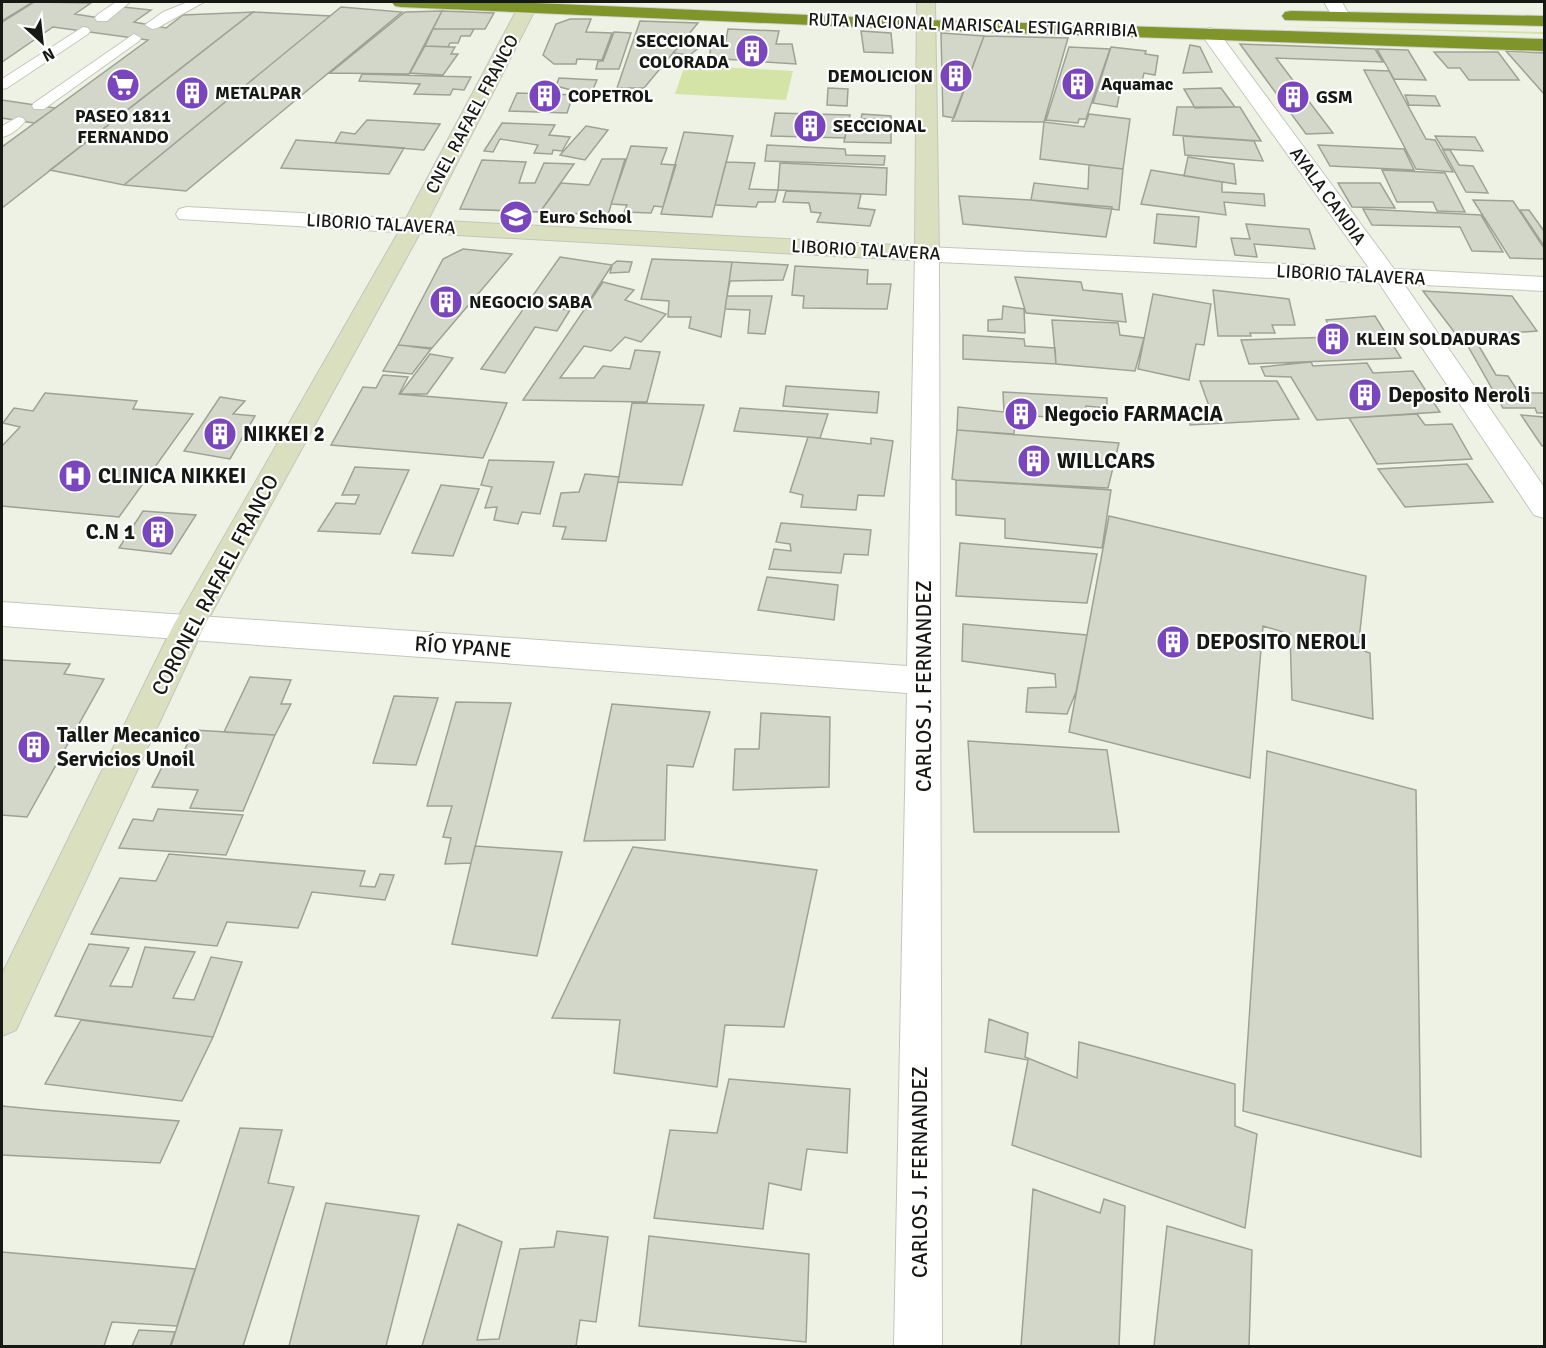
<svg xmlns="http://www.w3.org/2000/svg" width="1546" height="1348" viewBox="0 0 1546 1348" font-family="Signika,sans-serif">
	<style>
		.green { fill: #d4e4a7 }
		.building { fill: #d3d7ca; stroke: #9ea295; stroke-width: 1.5 }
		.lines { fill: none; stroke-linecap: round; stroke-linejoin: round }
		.lane-casing { stroke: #c3c7ba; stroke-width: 2 }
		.street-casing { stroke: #c3c7ba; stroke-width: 2 }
		.secondary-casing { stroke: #c3c7ba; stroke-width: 2 }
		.highway-casing { stroke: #d0d1d0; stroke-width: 2 }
		.lane { fill: #fff; fill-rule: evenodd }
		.street { fill: #fff; fill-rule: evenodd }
		.secondary { fill: #d9dfbf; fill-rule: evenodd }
		.highway { fill: #7f9429; fill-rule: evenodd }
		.labels { text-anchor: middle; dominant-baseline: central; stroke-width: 4.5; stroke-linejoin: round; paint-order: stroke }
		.far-street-label { font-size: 18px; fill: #161813; stroke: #fff }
		.far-poi-label { font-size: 18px; font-weight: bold; fill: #161813; stroke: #fff; text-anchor: start }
		.poi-label { font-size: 21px; font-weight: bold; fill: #161813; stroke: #fff; text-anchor: start }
		.street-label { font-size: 21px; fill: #161813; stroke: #fff }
	</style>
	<rect width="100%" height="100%" fill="#eef2e5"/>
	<path class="green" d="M959,14L1263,26L1544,32V34L1264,26Z
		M685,65L793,71L786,100L675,94Z"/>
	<path class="building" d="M3,2H33L2,21V3Z
		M34,2L91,3L75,14L106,19L123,7L151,10L134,22L166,28L183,15L253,12L2,208V147L148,40L53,27L2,62V22Z
		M341,7L402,12L186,191L124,185Z
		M442,11L409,74L330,73L405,12Z
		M442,11L494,13L485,29H433Z
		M253,12L330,16L124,185L50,170Z
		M570,19H591L586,32L612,33L602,60L577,59L576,64H554L543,55L556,24Z
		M640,21L698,23L644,88H617Z
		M433,29H474L470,36H461L458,43H450L448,47L425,46Z
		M728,29L779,31L776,44H792L796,64L709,58L712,41H726Z
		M861,31L891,33L893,53L864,52Z
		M614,32L631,33L619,69H596L598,61H603Z
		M941,33L984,36L954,118L943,116Z
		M984,36L1068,38L1044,122L952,121Z
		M681,44H691L702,45L690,55L673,53Z
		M1240,44L1375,49L1383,62L1276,58L1333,133L1306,134Z
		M1190,45L1200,47L1212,72L1183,73Z
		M425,46L455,47L451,54H458L443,75L410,73Z
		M1069,47L1110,49L1086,119H1079L1078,123L1046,120Z
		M1111,47L1146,51L1145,54L1158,56L1155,75L1144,73L1140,89L1121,86L1117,107L1093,103Z
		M1377,49L1408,50L1426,80L1394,79Z
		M1506,51L1544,53V94Z
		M1434,52H1498L1519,80H1469L1460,68H1448Z
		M1364,70L1389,71L1426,139L1435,140L1453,172L1416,169Z
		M362,74L471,77L464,90L453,89L450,95L414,94L420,84L359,81Z
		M559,78L597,80L590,96L573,95L567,113L509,111L517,93L576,95L571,90L556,86Z
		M828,88L848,89L847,106L827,105Z
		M1221,88L1235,107L1195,108L1184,89Z
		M1405,95L1435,96L1440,106L1409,105Z
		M2,100L55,108L34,123L2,118Z
		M1177,107H1240L1261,141L1173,135Z
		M775,113L850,115L845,138L771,136Z
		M862,114L891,116V143L844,142L848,121L865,122V126H876V119H861Z
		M1089,114L1130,119L1123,169L1040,159L1044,122L1084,127Z
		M367,120L387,121L440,124L424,150L335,143L341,132L355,134Z
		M502,123L555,125L549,135L570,137L562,151L553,150L552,154L534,153L538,145L500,139L493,152L484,151Z
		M586,126L608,130L585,160L560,155Z
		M684,132L733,136L712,217L661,214Z
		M1183,136L1254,141L1263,161L1185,155Z
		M1435,136L1475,137L1483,151L1443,149Z
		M296,140L404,148L389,174L281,168Z
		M767,145L845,149L846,155L885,156L884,165L765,161Z
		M1318,145L1404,149L1414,170L1330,166Z
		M631,146L667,148L661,164L676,165L663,207L654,206L651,213L624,212L627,205L611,204Z
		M1443,150H1450L1459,165L1473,166L1488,193L1466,192Z
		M1188,157L1234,164L1236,184L1184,176Z
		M602,159H625L608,215L540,212L561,183L589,185Z
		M482,160L526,162L519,183H535L544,163L574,164L540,212L460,209Z
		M726,162L755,163L749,189L778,190L775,202H758L756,207L715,205Z
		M780,163L887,168L886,195L778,190Z
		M1089,165L1123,169L1119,210L1031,200L1034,183L1088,189Z
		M1151,170L1222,182V192L1264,194L1265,206L1224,202L1226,215L1141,204Z
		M1382,170L1445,173L1465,212L1437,211L1433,202H1397Z
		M1338,183H1380L1395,208L1352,207Z
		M786,191L861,194L858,208L875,210L870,226L817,222L821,213L811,212L809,203L783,202Z
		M959,196L1031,200L1112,207L1106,237L963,224Z
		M1473,200L1513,201L1544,248V259L1510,258Z
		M1363,209L1481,215L1503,252L1472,251L1460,227L1372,225Z
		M1520,210H1529L1544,231V246Z
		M1157,214L1199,217L1196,247L1154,243Z
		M1246,224L1309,229L1315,249L1254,244L1257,257L1235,255L1231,238L1250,239Z
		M463,249L512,254L432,348L398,345L443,259Z
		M560,257L612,265L584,309L560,305L557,308L570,310L557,331L535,327L505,373L481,369Z
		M652,259L732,262L721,337L689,328L691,317H668L669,301L641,299Z
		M617,261L632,262L629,272L610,273L612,265Z
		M732,262L788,265L783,280L730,281L727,296H772L765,334L748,333L750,310L725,309Z
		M795,266L868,270L867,284H891L887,309L803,308L804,296L792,295Z
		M1015,277L1081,282L1083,290L1122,294L1126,322L1026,313Z
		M603,282L634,290L625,300L666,314L641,342L625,337L611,351L584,346L560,378H594L603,366L630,369L635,350L660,352L647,402L523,400Z
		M1213,290L1289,299L1295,325H1272L1275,333H1250L1251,336H1218Z
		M1423,291L1512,296L1537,331L1458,337Z
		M1153,294L1211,304L1204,345L1196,344L1189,380L1138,369Z
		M1003,306L1024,309L1025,333L988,331V320L1002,319Z
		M1375,316L1401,358L1249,364L1241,340L1335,337L1326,320Z
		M1052,320L1118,323L1120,335L1144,338L1135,371L1056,364Z
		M963,335L1024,339L1025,346L1055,348L1056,364L963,359Z
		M1465,341H1476L1496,375L1508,376L1519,393H1544V413H1537L1535,408H1503Z
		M398,345L431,349L412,374L383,371Z
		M430,354L453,358L427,394H400Z
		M1311,362L1313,366L1367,363L1373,373L1413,371L1440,412L1317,420L1291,377L1265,376L1261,367Z
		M383,375L408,377L399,394L507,403L483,458L331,445L363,387L376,388Z
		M1200,381H1277L1299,419L1190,425V408L1209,406Z
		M786,386L879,392L877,413L783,406Z
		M1003,392L1107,398V408L1086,406L1082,419L1015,415L1014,434L957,430L958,407L1004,412Z
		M45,393L137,401L133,409L193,414L119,517L2,506V446L20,427L3,423L14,408L33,411Z
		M220,397L245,401L233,414L255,416L230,459L184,451Z
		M632,403L704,405L682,485L618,482Z
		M740,408L828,414L820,438L734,431Z
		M1417,414L1425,425L1452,424L1472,459L1377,464L1349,418Z
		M1521,415L1544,417V446H1542Z
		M957,430L1119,443L1108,488L956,480L952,479Z
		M808,437L871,444V438L893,441L884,496L858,495L856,510L801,507L803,495L790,492Z
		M489,460L554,462L540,514L522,512L518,524L494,520L497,507L485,508L492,487L481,485Z
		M1467,464L1493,502L1405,507L1378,469Z
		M355,467L409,470L380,534L318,531L336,503L355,504L359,495H342Z
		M585,474L619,477L606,541L562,539L566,527L553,526L561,493L579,492Z
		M956,480L1111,490L1102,548L1005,538V519L956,515Z
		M441,485L479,489L453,556L412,553Z
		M143,511L196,515L171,554L119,548Z
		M1109,516L1366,576L1358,649L1370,653L1373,719L1292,700L1290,634L1263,626L1250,778L1069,732Z
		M781,523L871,530L868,555L844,554L841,573L769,569L774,549L791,551L790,544L776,542Z
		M960,543L1097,554L1087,603L956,596Z
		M767,577L838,585L834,620L758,610Z
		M963,624L1087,635L1076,692L1067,714L1026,712L1028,688L1056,687L1055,674L962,661Z
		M2,660L70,664L64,674L104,679L27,817L2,815Z
		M250,677L291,680L281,704H291L275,735L224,732Z
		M394,696L438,698L416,765L373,763Z
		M456,702L511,703L471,863L445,864L451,838L443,837L452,806H427Z
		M612,704L710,712L693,767L667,765L665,840L584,841Z
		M761,713L830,717L829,787L733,790L735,749H759Z
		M194,730L275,735L243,811L190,808L198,790L152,787L168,755H182Z
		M968,741L1107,750L1119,832H974Z
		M1267,751L1416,790L1421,1157L1243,1111Z
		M158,809L243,815L226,855L119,848L133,819L153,821Z
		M475,846L562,852L537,956L452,944Z
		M633,847L817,870L784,1027L725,1025L717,1087L614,1073L620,1020L552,1018Z
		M169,854L365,871L360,886L375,887L380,874L394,875L385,900L312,892L298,928L227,922L217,946L91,934L120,878L156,881Z
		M89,944L129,948L110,986L132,987L145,947L195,952L173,998L194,1000L211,957L242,962L213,1037L55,1016Z
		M989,1019L1028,1033L1025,1057L1077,1078L1079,1042L1235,1084V1126L1257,1134L1245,1228L1012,1145L1028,1060L985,1052Z
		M81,1020L213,1037L182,1101L45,1084Z
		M729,1079L850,1089L847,1153L807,1149L801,1190L769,1183L763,1229L654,1218L670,1130L717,1133Z
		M2,1106L43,1110L179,1121L160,1163L2,1155Z
		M240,1128L282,1130L268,1183L294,1187L243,1346H171Z
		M1033,1189L1100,1213L1104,1199L1125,1206L1119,1346H1021Z
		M326,1203L419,1216L386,1346H289Z
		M458,1224L502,1242L477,1340L499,1339L520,1249L554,1247L557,1231L608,1237L596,1322L580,1320L576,1346H422Z
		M1167,1226L1252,1250L1249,1346H1154Z
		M649,1236L809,1254L806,1342L639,1326Z
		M2,1252L195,1269L177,1326L112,1322L104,1346H2Z
		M139,1330L175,1332L170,1346H132Z"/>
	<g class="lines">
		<g class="lane-casing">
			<path id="lane" d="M116,2H130L107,21H97L95,18L97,15Z
				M188,2H204L157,28L152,29L145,25L163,12Z
				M83,27L88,28L90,31L88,34L7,88L2,89V79Z
				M134,34L141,38L139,41L44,109H34L32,106L34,103Z
				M18,117L23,118L25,121C20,128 10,136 2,137V126Z"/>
		</g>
		<g class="street-casing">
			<path id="street" d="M1324,2H1342L1350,17L1347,21H1335Z
				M1210,28L1217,30L1394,269L1544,277V291L1404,284L1544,487V518L1534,515L1379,283L939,262L942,1346H894L907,693L2,626V602L907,666L915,254L919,249L927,247L1369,268L1201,34L1203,30Z
				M187,207L413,219L421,221L424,226L421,231L413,233L179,219L176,214L179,209Z"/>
		</g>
		<g class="secondary-casing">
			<path id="secondary" d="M521,2H539L428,220L915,246L917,2H935L939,254L935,259L927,261L420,233L204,627L16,1030L2,1036V974L173,626L402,226Z"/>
		</g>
		<g class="highway-casing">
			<path id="highway" d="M392,2H512L925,20L1544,39V51L925,30L401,7L395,6Z
				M1291,11L1544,16V26L1285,20L1282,16L1285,12Z"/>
		</g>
		<use href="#lane" class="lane"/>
		<use href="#street" class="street"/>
		<use href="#secondary" class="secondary"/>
		<use href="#highway" class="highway"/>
	</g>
	<defs>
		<g id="building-disc" transform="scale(1.725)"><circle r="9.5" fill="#7a46bd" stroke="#fff"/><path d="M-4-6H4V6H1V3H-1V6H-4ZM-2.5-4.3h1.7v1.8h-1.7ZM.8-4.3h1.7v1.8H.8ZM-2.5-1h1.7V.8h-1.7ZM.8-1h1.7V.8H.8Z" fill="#fff"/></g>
		<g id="supermarket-disc" transform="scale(1.725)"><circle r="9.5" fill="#7a46bd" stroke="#fff"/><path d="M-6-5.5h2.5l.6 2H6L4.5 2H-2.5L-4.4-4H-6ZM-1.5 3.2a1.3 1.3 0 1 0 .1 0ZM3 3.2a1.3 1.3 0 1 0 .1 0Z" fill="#fff"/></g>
		<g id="school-disc" transform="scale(1.725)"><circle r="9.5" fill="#7a46bd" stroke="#fff"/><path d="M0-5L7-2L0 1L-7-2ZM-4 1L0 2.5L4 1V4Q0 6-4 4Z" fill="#fff"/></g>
		<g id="hospital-disc" transform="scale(1.725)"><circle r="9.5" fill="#7a46bd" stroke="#fff"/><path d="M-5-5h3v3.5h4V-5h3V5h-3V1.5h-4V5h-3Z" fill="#fff"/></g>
	</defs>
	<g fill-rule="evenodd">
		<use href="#building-disc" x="752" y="51"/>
		<use href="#building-disc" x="956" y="76"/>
		<use href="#building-disc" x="1078" y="84"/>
		<use href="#supermarket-disc" x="123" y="85"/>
		<use href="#building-disc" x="192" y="93"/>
		<use href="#building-disc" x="545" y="96"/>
		<use href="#building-disc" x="1293" y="97"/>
		<use href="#building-disc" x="810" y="126"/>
		<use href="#school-disc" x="516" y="217"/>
		<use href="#building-disc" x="446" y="302"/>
		<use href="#building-disc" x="1333" y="339"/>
		<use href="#building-disc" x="1365" y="395"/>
		<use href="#building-disc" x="1021" y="414"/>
		<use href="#building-disc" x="220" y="434"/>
		<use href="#building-disc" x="1034" y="461"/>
		<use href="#hospital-disc" x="75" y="476"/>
		<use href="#building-disc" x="158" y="532"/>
		<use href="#building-disc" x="1173" y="642"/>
		<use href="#building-disc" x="34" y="747"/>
	</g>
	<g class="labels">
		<g class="far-street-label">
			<text transform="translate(973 25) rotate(2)">RUTA NACIONAL MARISCAL ESTIGARRIBIA</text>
			<text transform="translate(472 114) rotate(-62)">CNEL RAFAEL FRANCO</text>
			<text transform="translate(1328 196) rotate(54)">AYALA CANDIA</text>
			<text transform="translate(381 224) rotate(3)">LIBORIO TALAVERA</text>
			<text transform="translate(866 250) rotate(3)">LIBORIO TALAVERA</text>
			<text transform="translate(1351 275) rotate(3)">LIBORIO TALAVERA</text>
		</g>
		<g class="far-poi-label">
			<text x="729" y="41" text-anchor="end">SECCIONAL<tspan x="729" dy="21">COLORADA</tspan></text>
			<text x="933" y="76" text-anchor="end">DEMOLICION</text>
			<text x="1101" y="84">Aquamac</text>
			<text x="215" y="93">METALPAR</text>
			<text x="568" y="96">COPETROL</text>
			<text x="1316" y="97">GSM</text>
			<text x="123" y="116" text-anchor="middle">PASEO 1811<tspan x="123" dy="21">FERNANDO</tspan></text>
			<text x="833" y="126">SECCIONAL</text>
			<text x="539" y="217">Euro School</text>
			<text x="469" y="302">NEGOCIO SABA</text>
			<text x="1356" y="339">KLEIN SOLDADURAS</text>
		</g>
		<g class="poi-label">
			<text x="1388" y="395">Deposito Neroli</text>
			<text x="1044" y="414">Negocio FARMACIA</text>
			<text x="243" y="434">NIKKEI 2</text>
			<text x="1057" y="461">WILLCARS</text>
			<text x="98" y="476">CLINICA NIKKEI</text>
			<text x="135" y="532" text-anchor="end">C.N 1</text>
			<text x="1196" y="642">DEPOSITO NEROLI</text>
			<text x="57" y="735">Taller Mecanico<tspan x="57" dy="24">Servicios Unoil</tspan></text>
		</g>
		<g class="street-label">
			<text transform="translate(215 585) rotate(-62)">CORONEL RAFAEL FRANCO</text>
			<text transform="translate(463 647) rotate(4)">RÍO YPANE</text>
			<text transform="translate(924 686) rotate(-90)">CARLOS J. FERNANDEZ</text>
			<text transform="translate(920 1172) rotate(-90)">CARLOS J. FERNANDEZ</text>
		</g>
	</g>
	<rect width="1546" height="1348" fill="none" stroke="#161813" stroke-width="6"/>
	<g transform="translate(42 42) rotate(153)" stroke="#ffffff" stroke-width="4.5" paint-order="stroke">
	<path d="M0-4.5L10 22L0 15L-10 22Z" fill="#161813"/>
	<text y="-9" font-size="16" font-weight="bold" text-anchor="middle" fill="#161813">N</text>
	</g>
</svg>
